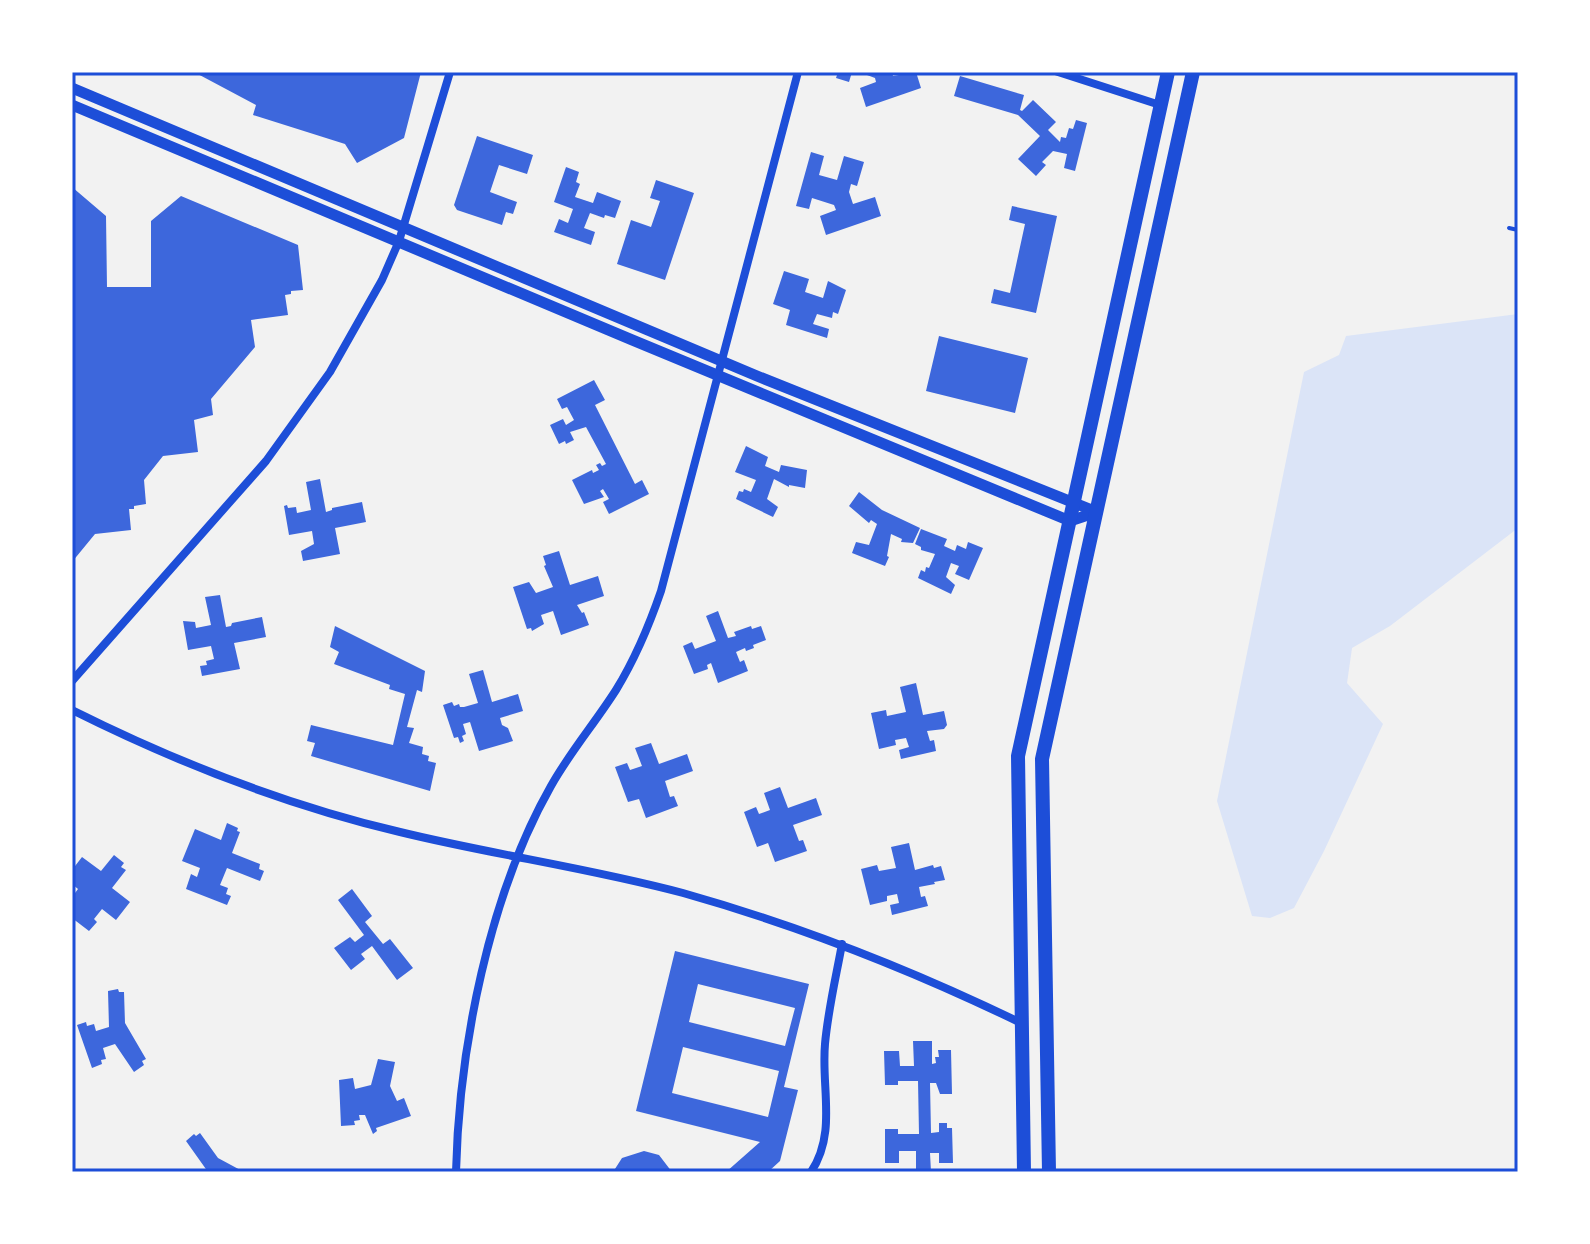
<svg xmlns="http://www.w3.org/2000/svg" width="1590" height="1244" viewBox="0 0 1590 1244" font-family="Roboto,sans-serif">
	<style>
		.green { fill: #dbe4f7 }
		.building { fill: #3d67dc; fill-rule: evenodd }
		.lines { fill: none; stroke-linecap: round; stroke-linejoin: round }
		.service { stroke: #1d4ed8; stroke-width: 4 }
		.minor { stroke: #1d4ed8; stroke-width: 8 }
		.tertiary { stroke: #1d4ed8; stroke-width: 11 }
		.primary { stroke: #1d4ed8; stroke-width: 14 }
		.neatline { fill: none; stroke: #1d4ed8; stroke-width: 3 }
	</style>
	<rect width="100%" height="100%" fill="#f2f2f2"/>
	<path class="green" d="M1518,314V528L1390,626L1352,648L1347,683L1383,724L1324,851L1294,908L1270,918L1252,916L1217,801L1304,372L1339,355L1346,336Z"/>
	<path class="building" d="M194,72H421L404,138L357,163L345,144L253,115L256,105Z
		M838,72H852L849,82L836,78Z
		M859,72H892L893,76L916,72L921,88L866,107L860,88L876,82L875,78Z
		M960,76L1024,95L1020,110L1022,111L1033,100L1056,122L1048,130L1060,142L1061,137L1066,138L1069,128L1073,129L1076,120L1087,123L1075,171L1064,168L1067,154L1053,151L1042,162L1046,165L1036,176L1018,159L1040,136L1018,115L954,96Z
		M477,136L533,155L527,174L499,165L490,192L517,202L513,214L506,212L502,225L457,210L454,205Z
		M811,152L824,156L819,175L837,180L844,156L864,162L857,186L851,184L849,192L853,204L875,197L881,216L826,235L820,216L836,210L834,205L812,198L809,209L796,206Z
		M566,167L579,172L576,182L580,184L575,197L593,203L597,192L621,201L615,218L605,215L604,218L590,213L584,228L595,232L591,245L554,232L559,219L568,223L573,209L554,202Z
		M656,180L694,193L665,280L617,264L631,220L651,227L660,201L650,198Z
		M72,187L106,216L107,287H151V221L181,196L298,245L303,290L291,291V294L285,295L288,315L251,320L255,347L211,399L213,415L194,420L198,452L163,456L144,480L146,504L134,506V509H129L131,530L95,534L72,562Z
		M1012,206L1057,216L1036,313L991,303L994,289L1010,293L1025,224L1009,220Z
		M784,271L809,279L805,292L823,298L828,281L846,290L838,314L833,312L832,318L817,314L813,324L829,329L827,338L786,325L790,310L773,304Z
		M939,336L1028,358L1015,413L926,391Z
		M594,380L605,400L595,405L635,484L642,480L649,494L609,514L603,502L609,499L603,489L600,491L604,497L584,504L572,480L592,470L593,473L599,470L596,465L600,463L602,466L606,464L586,427L570,432L574,440L566,444L565,441L559,444L550,425L563,419L566,425L574,420L567,407L562,409L557,399Z
		M746,446L768,457L765,466L779,472L781,465L807,470L805,488L789,485V487L774,479L767,499L778,507L773,517L736,499L739,491L743,492L744,489L751,492L756,480L735,472Z
		M320,479L326,512L332,510V508L362,502L366,522L335,528L340,554L303,561L301,551L314,544L312,531L289,535L284,506L287,505L288,508L296,507L297,513L311,510L306,482Z
		M859,492L882,510L920,528L913,543L901,542L902,539L891,534L887,556L889,557L885,566L852,553L856,542L869,545L877,524L871,520L869,523L849,506Z
		M921,529L947,539L944,546L955,551L957,545L966,549L968,542L983,548L969,580L955,574L959,566L951,563L946,577L955,585L951,594L918,578L921,570L925,572L926,567L929,568L935,554L921,550V547L915,544Z
		M559,551L570,585L598,576L604,596L577,605L582,613L584,612L589,625L561,635L553,611L541,615L544,624L532,631L531,628L527,629L513,587L529,582L536,593L553,587L544,566L546,565L543,556Z
		M220,595L226,627L231,626L232,623L262,617L266,637L234,643L240,669L202,676L200,666L207,665L206,661L214,659L211,646L188,650L183,621L195,622L196,628L211,625L205,597Z
		M718,611L728,638L736,636L734,632L751,626L752,629L761,626L766,640L753,645L754,648L746,651L745,648L736,652L740,662L744,660L748,671L718,683L711,663L707,665L708,669L694,674L683,646L692,642L695,649L716,641L706,616Z
		M335,626L425,671L422,692L417,690L407,727L414,728L409,743L423,747L422,754L429,756L428,761L436,763L430,791L311,756L315,743L307,741L311,725L393,745L405,694L389,689L390,685L334,664L339,652L330,647Z
		M483,670L492,702L518,694L523,711L500,718L502,725L508,728L513,741L479,751L470,722L463,724L466,734L462,736L464,741L460,743L458,737L454,738L443,705L452,702L454,706L459,704L460,707H464L478,703L469,674Z
		M916,683L923,715L944,711L947,725L944,729L927,731L930,741L934,740L936,751L901,759L899,750L909,747L906,738L895,740L896,745L879,749L871,713L886,710L887,716L906,712L900,687Z
		M651,743L659,764L687,754L693,771L665,781L670,797L674,796L678,806L646,818L639,799L628,802L615,767L627,763L630,770L642,766L635,748Z
		M780,787L788,808L816,798L822,815L793,825L799,841L803,840L807,851L775,862L768,843L757,847L744,812L756,807L759,814L770,810L764,793Z
		M227,823L238,828L237,831L240,832L232,853L260,864L259,869L264,871L260,881L227,868L220,885L228,888L226,894L231,896L227,905L186,889L191,874L197,877L200,868L182,861L195,829L221,840Z
		M909,843L915,870L933,865L934,868L941,866L945,880L934,882L935,884L919,887L921,897L925,896L928,906L892,915L890,905L899,903L897,894L887,896V901L870,905L861,869L877,865L879,871L896,868L891,847Z
		M114,855L124,863L121,867L126,870L112,888L130,902L116,920L102,909L94,919L97,922L89,931L72,918V897L78,889L72,884V870L82,857L101,871Z
		M352,889L372,916L365,922L383,944L390,939L413,968L397,980L372,946L361,954L365,959L351,970L334,948L350,937L355,942L364,935L338,900Z
		M675,951L809,984L784,1087L798,1090L780,1161L768,1172H726L760,1142L636,1111ZM698,984L795,1008L785,1046L689,1022ZM683,1047L779,1071L768,1117L672,1093Z
		M118,989L119,992H124L125,1023L146,1059L142,1061L144,1065L134,1072L115,1044L103,1048L106,1059L101,1060L102,1064L92,1068L77,1025L86,1022L87,1026L94,1024L96,1031L109,1027L108,991Z
		M913,1041H932V1064L936,1063L935,1057H939L938,1050H951L952,1094H940L936,1083H930L931,1133L939,1132V1123H947V1128H952L953,1163H939V1153H930L931,1172H916V1151H899V1163H885V1129H898V1134H919L918,1081H898V1085H885L884,1051H899L900,1066H914Z
		M378,1059L395,1062L390,1086L397,1101L404,1098L411,1116L376,1128L377,1131L373,1134L365,1115H359L360,1120L354,1121L355,1125L341,1126L339,1080L353,1078L355,1089L371,1085Z
		M200,1133L218,1158L244,1172H208L186,1141L194,1134L196,1136Z
		M644,1151L659,1155L672,1172H613L622,1158Z"/>
	<g class="lines">
		<path class="service" d="M1509,228L1518,230"/>
		<path class="minor" d="M1058,72L1160,105
			M72,681L266,461L330,372L382,280L399,241L450,72
			M72,710C176,762 286,805 400,832C494,855 590,868 683,893C800,926 912,970 1021,1023
			M456,1172C459,1048 489,895 551,786C570,752 595,723 616,690C635,659 649,626 661,591L798,72
			M811,1172C837,1133 821,1088 825,1044C828,1010 836,977 842,944"/>
		<path class="tertiary" d="M72,88L757,376L1097,512
			M72,105C405,244 736,385 1070,521L1097,512"/>
		<path class="primary" d="M1024,1172L1018,756L1168,72
			M1049,1172L1042,759L1193,72"/>
	</g>
	<rect width="1590" height="1244" fill="none" stroke="#ffffff" stroke-width="148"/>
	<rect x="74" y="74" width="1442" height="1096" class="neatline"/>
</svg>
